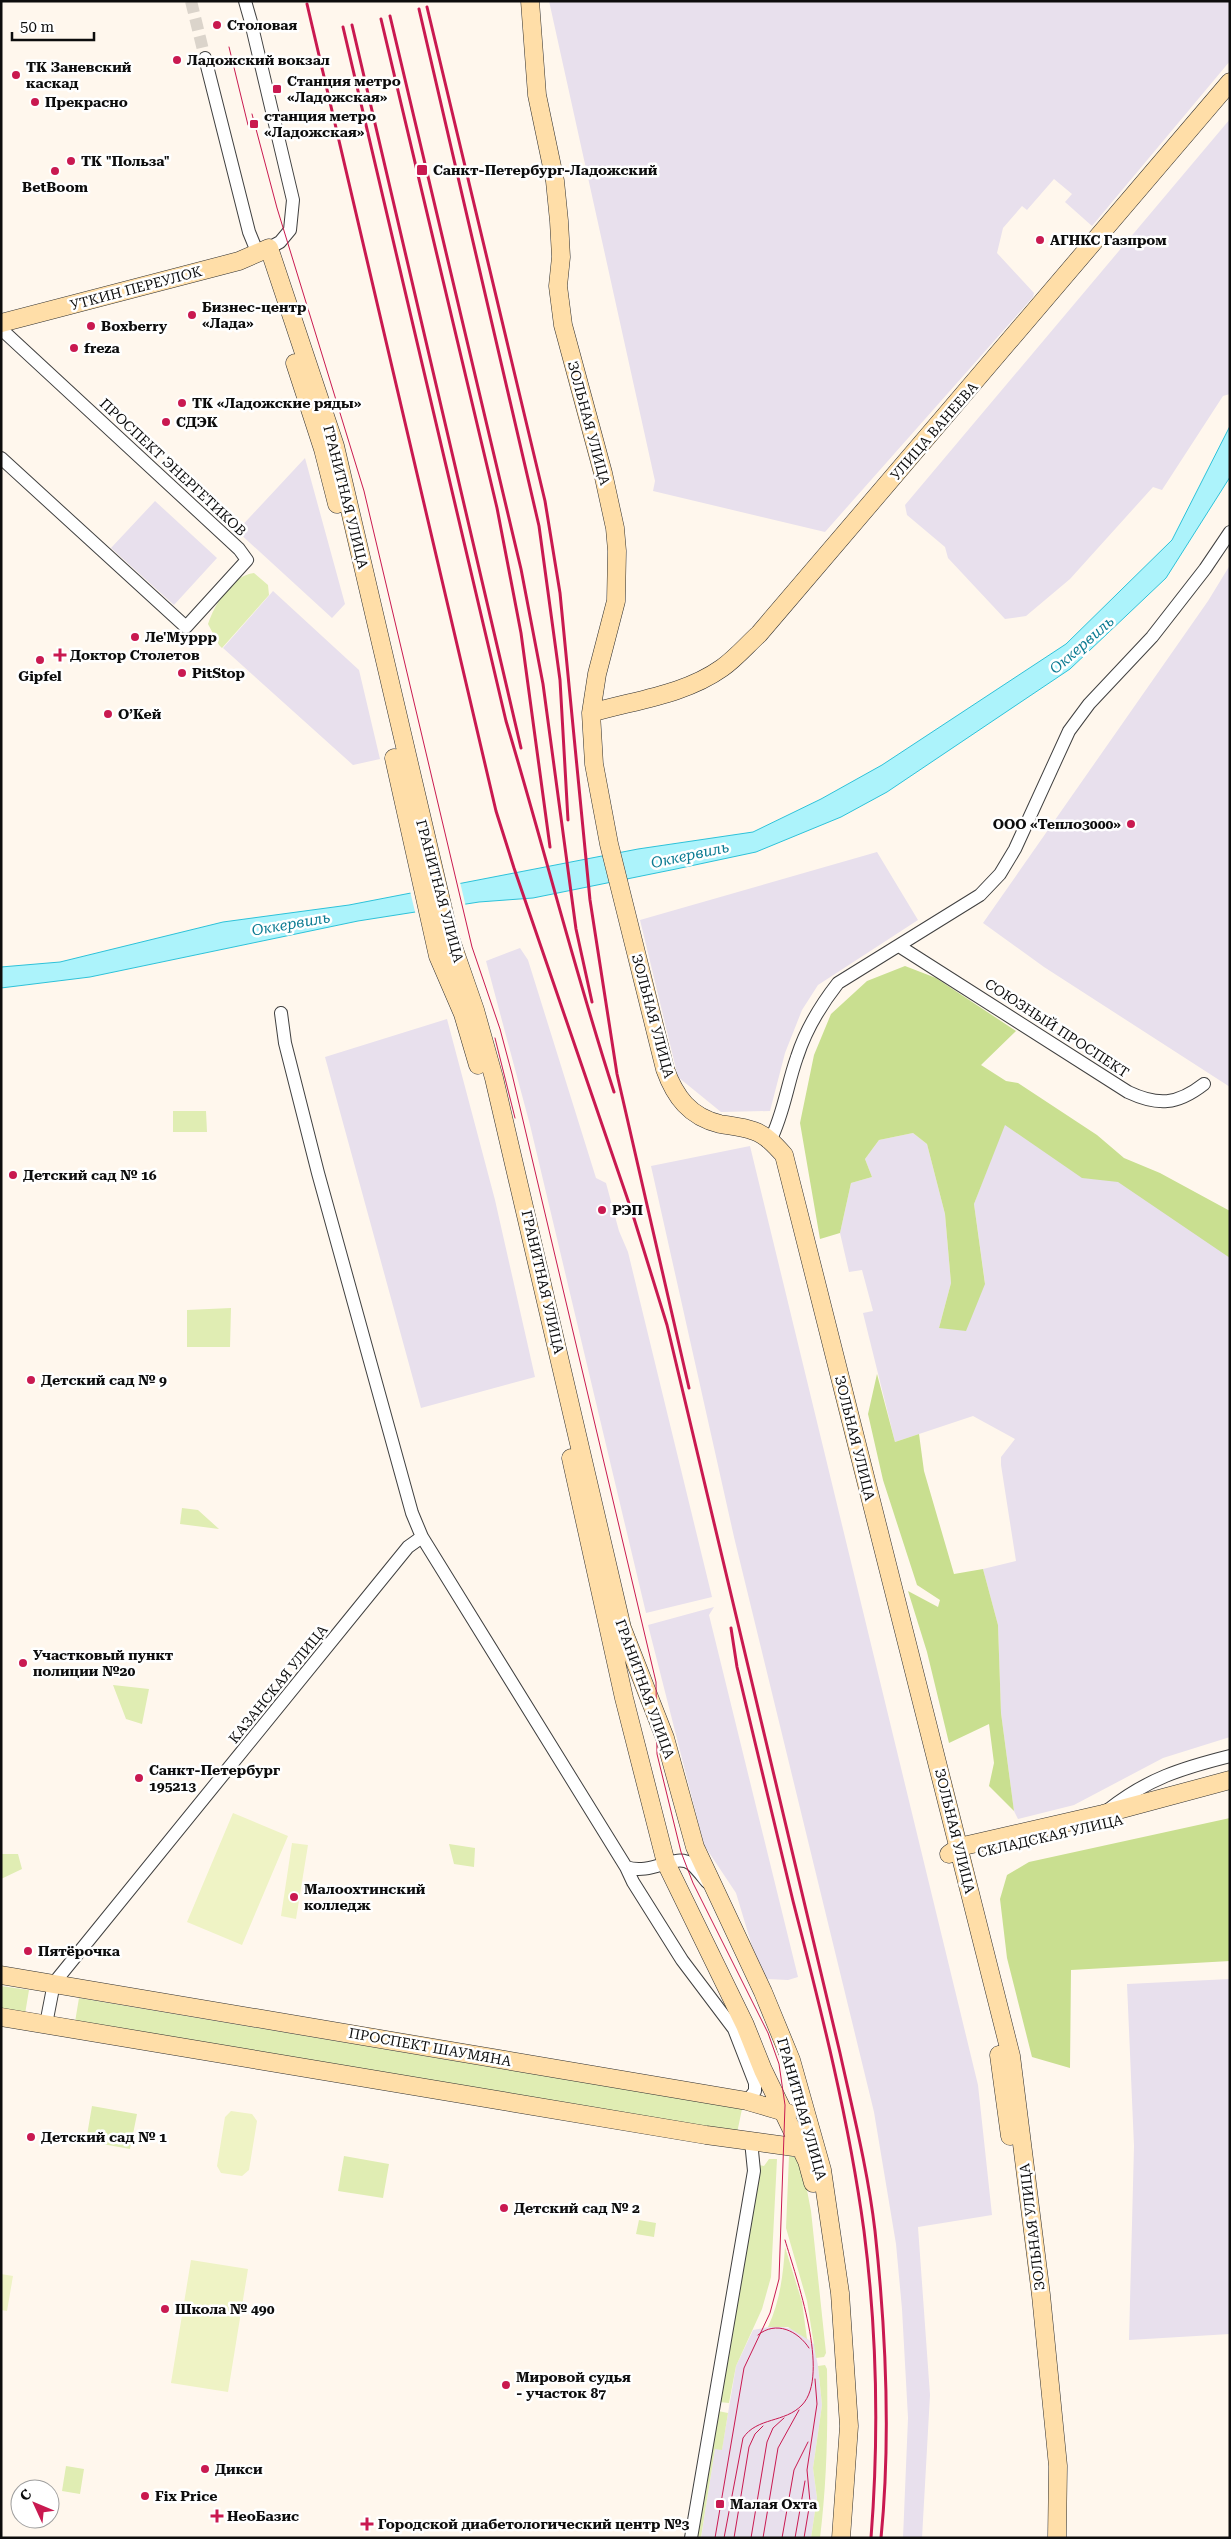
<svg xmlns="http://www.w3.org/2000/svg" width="1231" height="2539" viewBox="0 0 1231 2539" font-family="'Roboto Serif',serif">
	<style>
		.industrial { fill: #e8e0ed }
		.green { fill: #e0edb3 }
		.forest { fill: #c9df90 }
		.pitch { fill: #eff3c5 }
		.water { fill: #acf3fb; stroke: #2dc2d9 }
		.pier { fill: #fff7ed }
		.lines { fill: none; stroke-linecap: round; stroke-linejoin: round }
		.street-tunnel { stroke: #dbd4cb; stroke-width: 12; stroke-dasharray: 12 6; stroke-linecap: butt }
		.street-casing { stroke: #404040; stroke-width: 14 }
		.secondary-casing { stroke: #2f2f2f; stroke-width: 19 }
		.street { stroke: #fff; stroke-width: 12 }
		.secondary { stroke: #ffdea8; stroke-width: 18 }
		.tram { stroke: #c91950; stroke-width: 1 }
		.rail { stroke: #c91950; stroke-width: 3 }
		.poi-dot { fill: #c91950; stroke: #fff; stroke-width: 2 }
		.labels { text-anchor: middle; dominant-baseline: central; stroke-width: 5; stroke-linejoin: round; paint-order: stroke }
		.poi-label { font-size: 14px; font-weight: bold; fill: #0d0d0d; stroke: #fff; text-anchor: start }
		.street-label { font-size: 14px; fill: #0d0d0d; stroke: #fff }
		.water-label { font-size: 15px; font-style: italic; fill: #0c7b92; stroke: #fff }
	</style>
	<rect width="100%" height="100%" fill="#fff7ed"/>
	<path class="industrial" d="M549,1H1230V61L1092,226L1065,202L1072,194L1054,179L1027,210L1022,206L1003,228L997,253L1034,293L1033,297L825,532L653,491L655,481Z
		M1230,119V394L1223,396L1162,490L1153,487L1070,579L1026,616L1005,619L948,558L945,547L907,515L905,505Z
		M305,458L345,604L332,618L237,531Z
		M155,501L217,558L174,605L111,548Z
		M1230,565V1087L1044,967L983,923L1208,601Z
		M273,591L359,670L380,759L353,765L223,648Z
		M877,852L918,920L818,985L802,1010L785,1053L770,1111L721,1112L678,1077L640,920Z
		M520,948L528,960L596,1178L606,1183L619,1231L628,1252L712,1597L646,1613L530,1125L486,961Z
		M447,1019L495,1200L535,1377L421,1408L325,1057Z
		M1020,1106L1230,1253V1737L1163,1758L1074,1805L1018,1819L1014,1811L1001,1713L998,1625L983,1569L1016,1561L1001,1465V1457L1015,1439L973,1416L895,1442L863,1313L873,1311L862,1270L849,1272L840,1233L851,1183L872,1177L865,1159L879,1140L913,1133L927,1144L945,1214L951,1283L939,1328L985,1283L974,1204L1004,1125Z
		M750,1146L978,2085L992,2215L918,2227L930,2395L922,2538H903L908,2418L902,2309L896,2244L874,2112L734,1537L651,1166Z
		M714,1607L709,1615L798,1977L788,1980L767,1979L755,1956L736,1893L704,1845L648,1625Z
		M1230,1979V2334L1129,2340L1134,2146L1127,1984Z
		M774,2326L795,2329L814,2344L818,2366L822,2405L813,2468L817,2498L811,2538H701L715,2449H722L736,2366L753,2330Z"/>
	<path class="green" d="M254,573L268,585L269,595L222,648L219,645L208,624C215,604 231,576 254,573Z
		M173,1111H206L207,1132H173Z
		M231,1308L230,1347H187V1310Z
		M182,1508L198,1510L219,1529L180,1524Z
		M113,1685L149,1689L142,1724L126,1719Z
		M449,1844L475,1848L474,1867L454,1864Z
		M1,1854H18L22,1869L1,1879Z
		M1,1986L29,1990L25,2014L1,2010Z
		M79,1998L742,2109L737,2133L75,2022Z
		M92,2106L137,2114L130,2149L86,2141Z
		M344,2156L389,2164L383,2198L338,2191Z
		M789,2156L795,2157L802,2164L811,2211L826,2353L824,2357L816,2358L807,2301L786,2228Z
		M769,2159H777L771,2277L762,2309L736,2366L729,2403L719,2402L759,2165L764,2166Z
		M639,2220L656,2223L654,2237L636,2234Z
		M785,2247L802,2302L807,2339L788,2327H768C780,2301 783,2276 785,2247Z
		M825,2365L827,2369C828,2426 827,2481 820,2538H811L817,2498L813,2468L822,2405L818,2366Z
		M718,2411L728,2413L722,2450L715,2449L701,2537L694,2536Z
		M66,2466L84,2469L80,2494L62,2491Z"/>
	<path class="forest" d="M905,966L936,978L1016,1031L981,1065L1006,1081L1018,1083L1097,1135L1124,1158L1160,1173L1230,1211V1258L1118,1182L1082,1178L1005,1125L974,1204L985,1284L966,1331L939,1328L951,1283L945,1214L927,1144L913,1133L879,1140L865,1159L872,1177L851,1183L840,1233L820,1239L800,1123L814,1055L831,1014L867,981Z
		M877,1374L895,1442L919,1434L924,1471L954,1574L983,1569L998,1625L1001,1713L1014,1811L989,1786L994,1763L989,1724L949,1743L927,1652L908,1591L938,1607L940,1600L917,1585L883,1480L868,1414Z
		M1230,1818V1961L1071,1970L1070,2068L1032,2057L1007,1958L1000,1899L1007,1875L1029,1862Z"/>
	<path class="pitch" d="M233,1813L288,1836L242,1945L187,1922Z
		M292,1843L308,1845L296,1919L281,1916Z
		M231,2111L252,2114L257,2121L249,2170L242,2176L221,2173L217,2166L225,2117Z
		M191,2260L248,2269L228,2392L171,2383Z
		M1,2274L13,2276L7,2311L1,2310Z"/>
	<path class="water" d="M1230,426V477L1166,578L1070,669L887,792L841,817L756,852L676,869L533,898L479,902L358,921L90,977L1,988V967L60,962L223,922L349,905L638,849L753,832L821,799L882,765L1066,644L1172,540Z"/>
	<path class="pier" d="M460,882L466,907L416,916L410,891Z"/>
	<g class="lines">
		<path class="street-tunnel" d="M191,1L205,58"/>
		<g class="street-casing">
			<path id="street" d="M245,1L251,22
				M253,31L293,200L290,230L280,242L269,248
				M205,58L249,232L258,254
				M1,329L239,549L247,560L186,627L1,458
				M899,946L1128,1092C1158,1106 1177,1105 1204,1084
				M281,1013L285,1043L318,1173L412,1513L422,1537L626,1867L633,1882L682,1960L734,2029L755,2083V2091L747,2101
				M770,1141C784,1113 787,1085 797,1057C806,1029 820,1006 838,983L980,895L1000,874L1015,849L1069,731L1089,704L1152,637L1205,569L1230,532
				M1108,1810C1147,1779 1182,1768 1230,1756
				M626,1867C652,1876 675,1852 691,1864C697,1869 702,1876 707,1882
				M46,2024L54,1983L408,1547L422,1537
				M691,2538L754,2171L751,2141"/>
		</g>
		<g class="secondary-casing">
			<path id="secondary" d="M530,1L537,95L555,181L559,221L561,257L558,286L563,325L603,473L615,528L617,551L616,601L597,674L591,713L594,764L609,844L665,1069C675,1097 690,1117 720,1124C731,1126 743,1127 754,1131C766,1135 775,1145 784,1155L1011,2056L1041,2295L1058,2466L1057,2538
				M1,323L239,261L269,248L335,446L449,935L475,1010L494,1078L622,1628L665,1738L695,1847L763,1992L791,2060L822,2170L840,2293L849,2426L841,2538
				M295,363L323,449L337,504
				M591,713C635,700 684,695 722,668C735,659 747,645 759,634L1230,82
				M394,758L438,956L463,1014L478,1065
				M571,1458L624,1698L666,1863L745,2025L763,2070L807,2161L813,2183
				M949,1854L959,1847L1103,1814L1230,1780
				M1,1975L747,2101L788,2113
				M1,2017L706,2135L801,2148
				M999,2055L1010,2136"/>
		</g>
		<use href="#street" class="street"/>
		<use href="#secondary" class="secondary"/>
		<path class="tram" d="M229,47L248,125
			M252,114L277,208L364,491L472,947L500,1029L512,1074L656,1682L657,1754L681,1852L693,1883L768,2033L779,2064L785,2105L779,2279L770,2313L744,2368L715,2538
			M495,1038L515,1118
			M758,2335C776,2320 798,2331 809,2348
			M724,2538L743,2438C757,2417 785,2423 802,2405C831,2375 796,2277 785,2240
			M734,2538L749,2447L755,2434L763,2426
			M751,2538L767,2442L773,2428L784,2418
			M763,2538L778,2448L799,2410
			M782,2538L794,2470L808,2442
			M795,2538L805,2481
			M804,2538L810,2502L807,2470L817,2404L815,2379"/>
		<path class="rail" d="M307,4L496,811L514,868L632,1212L667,1325L840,2053C853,2112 868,2171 875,2231C886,2332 891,2437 881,2538
			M427,7L545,501L560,593L590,900L617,1074L689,1388
			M419,9L539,526L560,680L568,820
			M390,16L521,569L543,684L576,929L592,1002
			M381,19L497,508L521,633L550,847
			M352,25L521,748
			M343,27L506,721C543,844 574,969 614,1092
			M731,1628L737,1667C756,1745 774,1823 793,1901C821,2010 849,2120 864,2231C877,2332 879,2436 871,2538"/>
	</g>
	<g class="poi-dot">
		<circle cx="217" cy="25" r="5"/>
		<circle cx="177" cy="60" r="5"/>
		<circle cx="16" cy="75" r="5"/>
		<rect x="272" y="84" width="10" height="10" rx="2.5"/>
		<circle cx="35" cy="102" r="5"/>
		<rect x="249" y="119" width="10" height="10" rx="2.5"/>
		<circle cx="71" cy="161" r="5"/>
		<rect x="416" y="164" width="12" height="12" rx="2.5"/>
		<circle cx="55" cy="171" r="5"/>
		<circle cx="1040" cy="240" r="5"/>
		<circle cx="192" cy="315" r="5"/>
		<circle cx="91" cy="326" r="5"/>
		<circle cx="74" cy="348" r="5"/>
		<circle cx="182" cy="403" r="5"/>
		<circle cx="166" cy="422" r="5"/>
		<circle cx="135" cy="637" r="5"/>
		<path d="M57.5 647.5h5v5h5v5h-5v5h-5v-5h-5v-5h5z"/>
		<circle cx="40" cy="660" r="5"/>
		<circle cx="182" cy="673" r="5"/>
		<circle cx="108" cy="714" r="5"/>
		<circle cx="1131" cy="824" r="5"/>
		<circle cx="13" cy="1175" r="5"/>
		<circle cx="602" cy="1210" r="5"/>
		<circle cx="31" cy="1380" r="5"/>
		<circle cx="23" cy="1663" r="5"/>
		<circle cx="139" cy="1778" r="5"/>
		<circle cx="294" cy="1897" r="5"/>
		<circle cx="28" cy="1951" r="5"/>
		<circle cx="31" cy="2137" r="5"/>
		<circle cx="504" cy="2208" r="5"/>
		<circle cx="165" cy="2309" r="5"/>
		<circle cx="506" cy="2385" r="5"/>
		<circle cx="205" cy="2469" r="5"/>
		<circle cx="145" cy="2496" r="5"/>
		<rect x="715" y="2499" width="10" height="10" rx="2.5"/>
		<path d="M214.5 2508.5h5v5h5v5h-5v5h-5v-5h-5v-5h5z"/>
		<path d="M364.5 2516.5h5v5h5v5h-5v5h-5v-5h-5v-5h5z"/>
	</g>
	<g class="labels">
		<g class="poi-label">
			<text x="227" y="25">Столовая</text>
			<text x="187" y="60">Ладожский вокзал</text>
			<text x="26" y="67">ТК Заневский<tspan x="26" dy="16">каскад</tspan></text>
			<text x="287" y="81">Станция метро<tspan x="287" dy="16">«Ладожская»</tspan></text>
			<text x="45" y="102">Прекрасно</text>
			<text x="264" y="116">станция метро<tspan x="264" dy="16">«Ладожская»</tspan></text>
			<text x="81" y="161">ТК "Польза"</text>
			<text x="433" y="170">Санкт-Петербург-Ладожский</text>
			<text x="55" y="187" text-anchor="middle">BetBoom</text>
			<text x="1050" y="240">АГНКС Газпром</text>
			<text x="202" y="307">Бизнес-центр<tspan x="202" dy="16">«Лада»</tspan></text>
			<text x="101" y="326">Boxberry</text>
			<text x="84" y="348">freza</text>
			<text x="192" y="403">ТК «Ладожские ряды»</text>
			<text x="176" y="422">СДЭК</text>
			<text x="145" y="637">Ле'Муррр</text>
			<text x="70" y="655">Доктор Столетов</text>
			<text x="192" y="673">PitStop</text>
			<text x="40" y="676" text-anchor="middle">Gipfel</text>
			<text x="118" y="714">О’Кей</text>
			<text x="1121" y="824" text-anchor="end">ООО «Тепло3000»</text>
			<text x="23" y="1175">Детский сад № 16</text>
			<text x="612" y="1210">РЭП</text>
			<text x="41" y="1380">Детский сад № 9</text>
			<text x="33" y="1655">Участковый пункт<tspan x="33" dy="16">полиции №20</tspan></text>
			<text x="149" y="1770">Санкт-Петербург<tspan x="149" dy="16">195213</tspan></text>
			<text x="304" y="1889">Малоохтинский<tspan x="304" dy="16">колледж</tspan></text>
			<text x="38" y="1951">Пятёрочка</text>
			<text x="41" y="2137">Детский сад № 1</text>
			<text x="514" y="2208">Детский сад № 2</text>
			<text x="175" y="2309">Школа № 490</text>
			<text x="516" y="2377">Мировой судья<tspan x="516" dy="16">- участок 87</tspan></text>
			<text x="215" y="2469">Дикси</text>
			<text x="155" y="2496">Fix Price</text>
			<text x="730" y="2504">Малая Охта</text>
			<text x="227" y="2516">НеоБазис</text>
			<text x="378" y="2524">Городской диабетологический центр №3</text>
		</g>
		<g class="street-label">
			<text transform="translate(136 288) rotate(-15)">УТКИН ПЕРЕУЛОК</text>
			<text transform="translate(589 423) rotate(75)">ЗОЛЬНАЯ УЛИЦА</text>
			<text transform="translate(934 431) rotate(-49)">УЛИЦА ВАНЕЕВА</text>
			<text transform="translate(173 467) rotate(43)">ПРОСПЕКТ ЭНЕРГЕТИКОВ</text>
			<text transform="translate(346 497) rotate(76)">ГРАНИТНАЯ УЛИЦА</text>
			<text transform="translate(440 891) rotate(75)">ГРАНИТНАЯ УЛИЦА</text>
			<text transform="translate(653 1016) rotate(75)">ЗОЛЬНАЯ УЛИЦА</text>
			<text transform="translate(1057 1028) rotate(33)">СОЮЗНЫЙ ПРОСПЕКТ</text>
			<text transform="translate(543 1282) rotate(77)">ГРАНИТНАЯ УЛИЦА</text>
			<text transform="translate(855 1438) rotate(76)">ЗОЛЬНАЯ УЛИЦА</text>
			<text transform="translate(278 1684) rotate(-51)">КАЗАНСКАЯ УЛИЦА</text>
			<text transform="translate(645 1689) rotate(70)">ГРАНИТНАЯ УЛИЦА</text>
			<text transform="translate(955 1831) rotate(76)">ЗОЛЬНАЯ УЛИЦА</text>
			<text transform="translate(1050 1836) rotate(-13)">СКЛАДСКАЯ УЛИЦА</text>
			<text transform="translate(430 2047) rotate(10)">ПРОСПЕКТ ШАУМЯНА</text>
			<text transform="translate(802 2109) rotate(74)">ГРАНИТНАЯ УЛИЦА</text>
			<text transform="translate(1032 2227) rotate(-97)">ЗОЛЬНАЯ УЛИЦА</text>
		</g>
		<g class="water-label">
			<text transform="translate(1082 645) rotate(-41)">Оккервиль</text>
			<text transform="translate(690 855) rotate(-12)">Оккервиль</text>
			<text transform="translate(291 924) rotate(-10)">Оккервиль</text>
		</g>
	</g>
	<rect width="1231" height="2539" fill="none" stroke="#0d0d0d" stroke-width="5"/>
	<g transform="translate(35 2504) rotate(314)"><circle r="24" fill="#ffffff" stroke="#9e9e9e"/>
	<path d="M0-4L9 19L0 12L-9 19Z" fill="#c91950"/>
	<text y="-8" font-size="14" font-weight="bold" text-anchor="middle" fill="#0d0d0d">С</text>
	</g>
	<path d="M12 32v8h82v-8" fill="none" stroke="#0d0d0d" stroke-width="2.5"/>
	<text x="20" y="32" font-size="15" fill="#0d0d0d" stroke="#ffffff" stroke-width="4" paint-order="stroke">50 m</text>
</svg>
